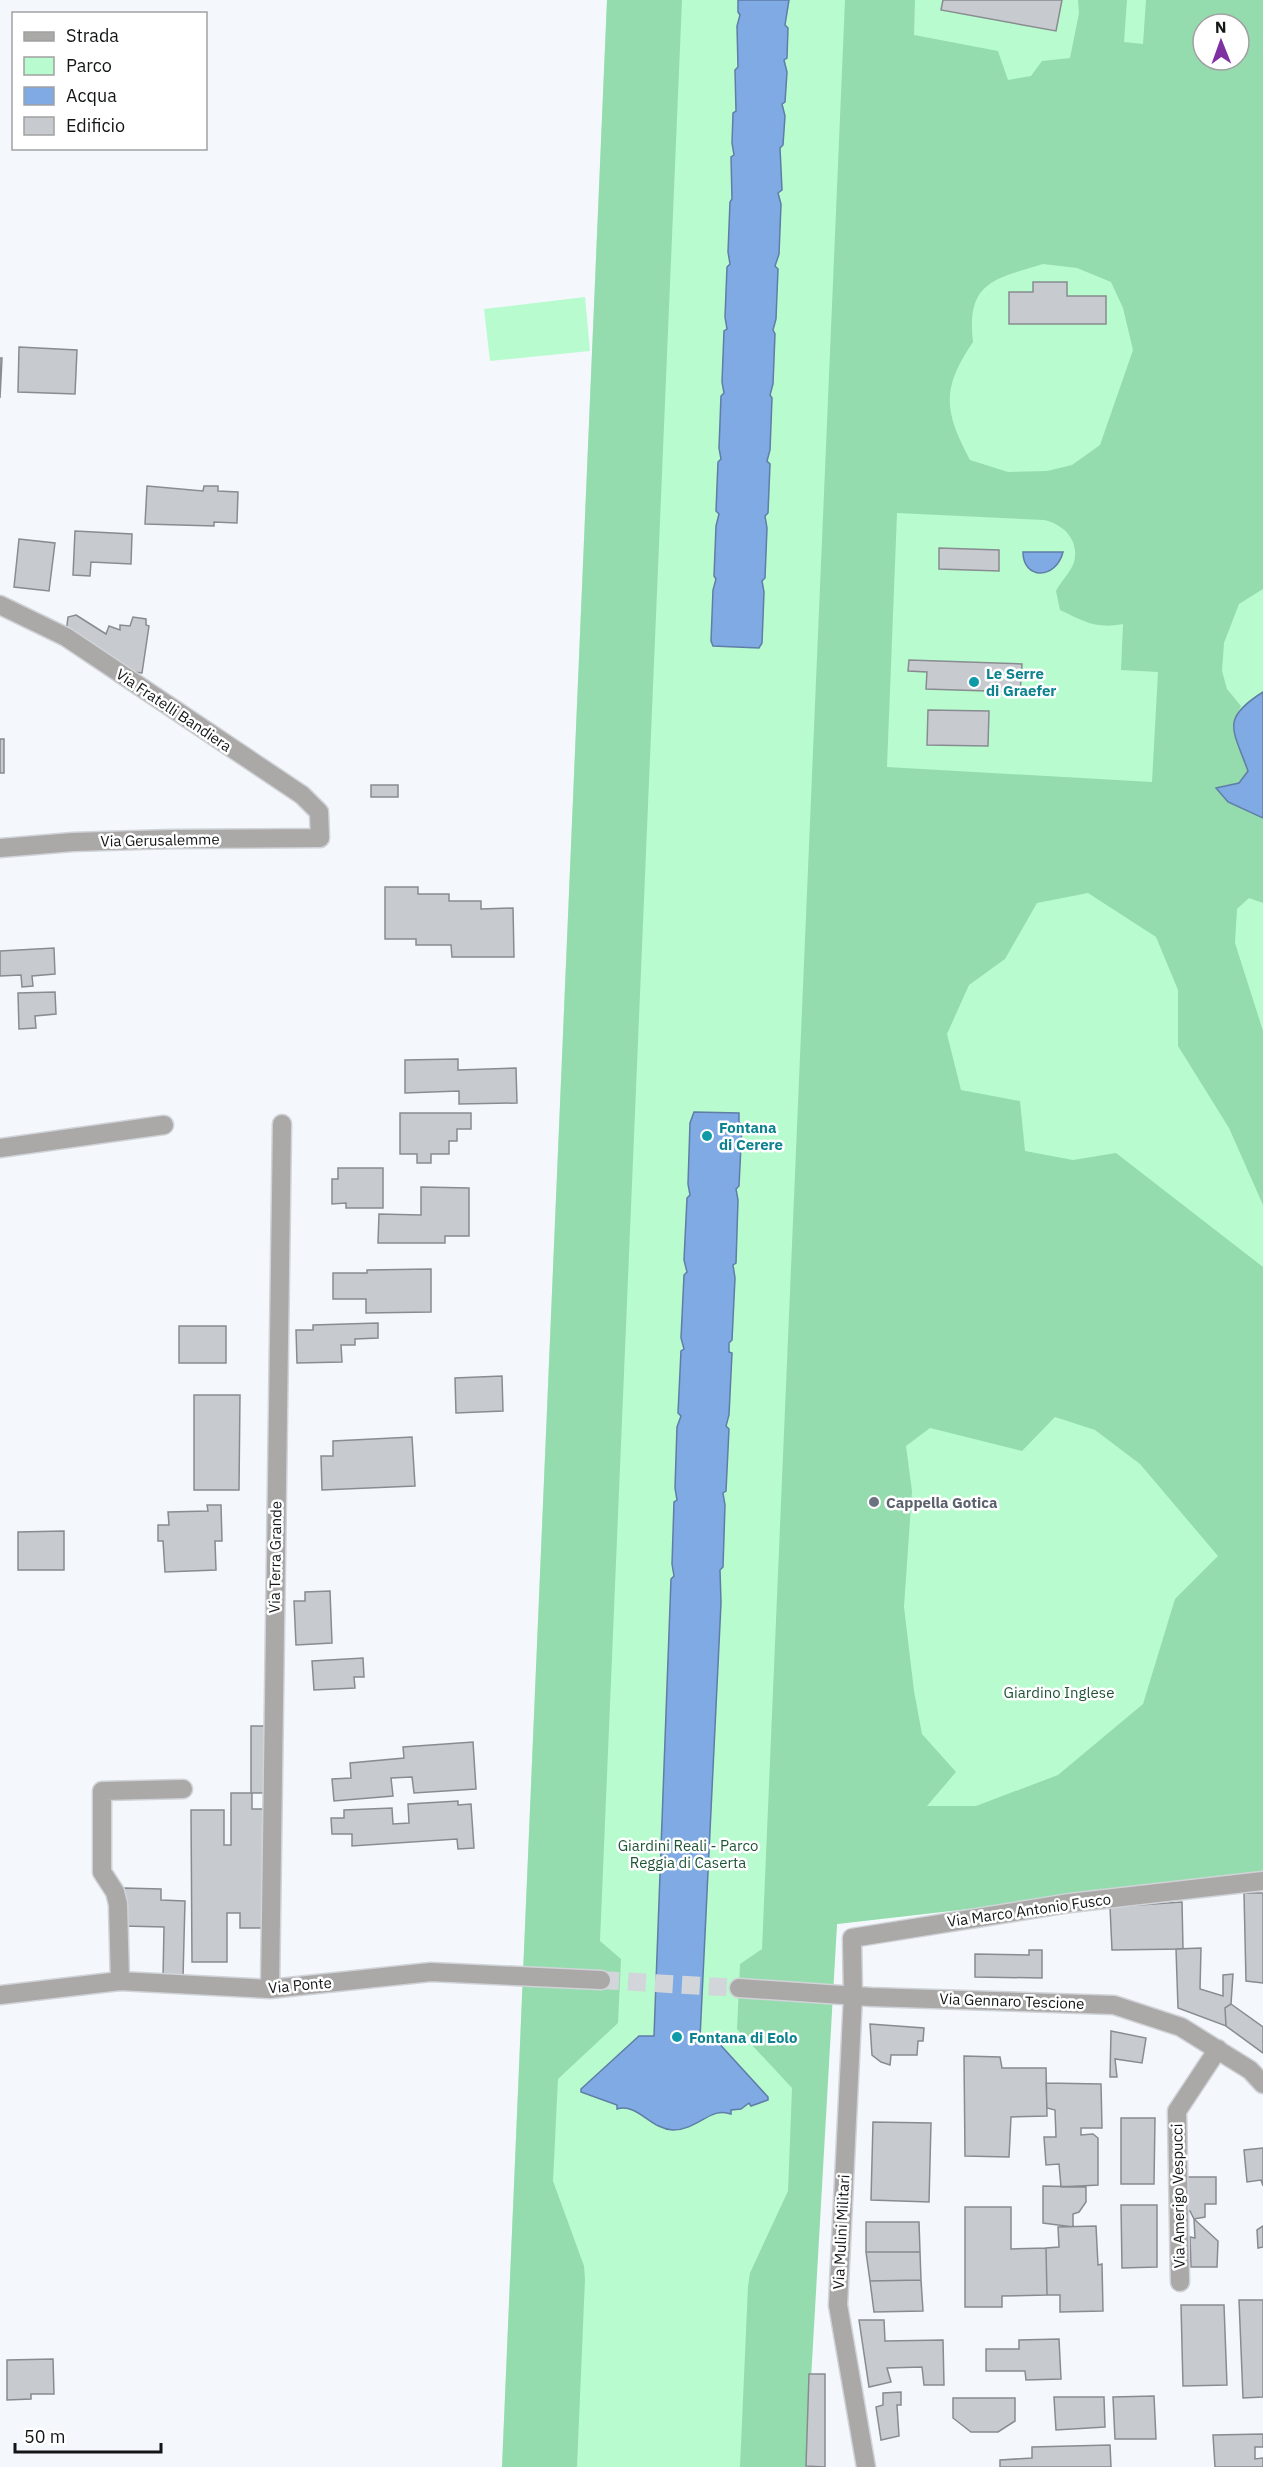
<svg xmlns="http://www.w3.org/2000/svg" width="1263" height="2467" viewBox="0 0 1263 2467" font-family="'IBM Plex Sans',sans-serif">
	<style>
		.green { fill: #b8fbce; fill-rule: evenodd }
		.forest { fill: #94dcad; fill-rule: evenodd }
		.water { fill: #7faae4; stroke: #5f7da6; stroke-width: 1.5 }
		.building { fill: #c7cbcf; stroke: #888c90; stroke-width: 1.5 }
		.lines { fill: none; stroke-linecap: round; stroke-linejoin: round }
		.minor-tunnel { stroke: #d2d6da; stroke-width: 18; stroke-dasharray: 18 9; stroke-linecap: butt }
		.minor-casing { stroke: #d0d4d8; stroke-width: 21 }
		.minor { stroke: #aba8a8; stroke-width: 18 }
		.culture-dot { fill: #0f9aa8; stroke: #fff; stroke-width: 2 }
		.worship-dot { fill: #6b7280; stroke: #fff; stroke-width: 2 }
		.labels { text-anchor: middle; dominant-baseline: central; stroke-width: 5; stroke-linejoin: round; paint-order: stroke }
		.culture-label { font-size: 15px; font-weight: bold; fill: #0d838f; stroke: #fff; text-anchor: start }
		.street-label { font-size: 15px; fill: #131516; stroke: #fff }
		.worship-label { font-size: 15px; font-weight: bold; fill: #5b616d; stroke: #fff; text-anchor: start }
		.park-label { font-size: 15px; fill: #205537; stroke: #fff }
	</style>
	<rect width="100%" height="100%" fill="#f4f8fd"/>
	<path class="green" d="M607,0H1263V1875L837,1924L814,2278L806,2467H502ZM1203,24H1239V60H1203Z
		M585,297L590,351L490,361L484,309Z"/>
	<path class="forest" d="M607,0H682L600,1941L621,1959L618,2023L558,2079L553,2181L584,2266L585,2279L577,2467H502Z
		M845,0H915L914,35L998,51L1008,80L1031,76L1042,61L1070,58L1079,13L1078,0H1127L1124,42L1143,44L1146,0H1263V589L1239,604L1224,643L1222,671L1227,689L1241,706C1228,730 1239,747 1248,771L1239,783L1217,788L1228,802L1263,818V903L1249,898L1237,909L1235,943L1263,1031V1205L1229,1128L1178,1046V990L1156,937L1088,893L1037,903L1005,959L969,985L947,1034L961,1090L1020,1101L1025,1151L1073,1160L1116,1153L1263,1267V1875L837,1924L806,2467H740L748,2286L750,2273L788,2191L792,2088L737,2029L740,1964L762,1949ZM1203,24H1239V60H1203ZM1043,264L1077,268L1111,282L1123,308L1133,350L1100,445L1072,465L1047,471L1008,472L970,460C944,411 941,389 973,342C966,282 994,279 1043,264ZM897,513L1044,520C1063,524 1080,540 1074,562C1071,572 1061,581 1056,591L1060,610C1085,622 1096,629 1123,624L1121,670L1158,672L1152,782L887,767ZM1055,1417L1095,1430L1140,1464L1218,1556L1175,1599L1143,1704L1058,1775L976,1806H927L956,1772L922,1734L914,1691L904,1607L912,1491L906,1446L930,1428L1022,1451Z"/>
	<path class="water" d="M738,0H789L785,25L788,28L787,58L784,60L787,72L785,102L782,104L785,116L783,145L780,148L782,190L778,193L781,204L779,254L775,266L778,269L776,319L773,330L775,334L773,384L770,395L772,398L770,450L767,461L770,464L768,513L765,516L767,528L765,578L762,581L764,592L762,643L759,648L713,646L711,641L713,590L716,579L714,576L716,526L719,514L716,511L718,462L721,459L719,448L721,396L724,393L722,382L724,331L727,329L725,317L727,267L730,264L728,252L730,202L732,199L731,157L734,155L732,143L733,113L736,111L735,70L738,67L737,26L740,15L738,12Z
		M1023,552H1063C1056,580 1023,580 1023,552Z
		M1263,692V818L1228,802L1216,788L1239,783L1248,771C1233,729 1220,719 1263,692Z
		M694,1112L739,1113V1122L742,1125L739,1186L736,1189L738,1200L736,1263L733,1265L735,1278L732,1340L729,1343V1352L732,1353L729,1415L726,1426L729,1429L726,1491L723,1493L725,1505L723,1567L720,1570L721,1603L700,2038L715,2039L768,2097V2100L751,2106L749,2103L741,2109L731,2110V2114C711,2106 698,2130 673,2130C650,2129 638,2103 617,2109V2105L581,2092V2089L639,2036H654L671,1579L674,1576L672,1564L674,1502L677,1500L675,1488L677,1427L681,1416L678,1413L681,1351L684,1349L681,1338L684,1275L687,1272L684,1260L687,1198L690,1195L688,1184L690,1123Z"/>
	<path class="building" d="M943,0H1062L1056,31L941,10Z
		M1033,282H1067V296H1106V324H1009V292H1033Z
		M19,347L77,350L75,394L18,392Z
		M0,358H2L0,398Z
		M147,486L203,491L204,486H218V491L238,492L237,523L214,522V526L145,524Z
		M75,531L132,534L131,564L91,562L90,576L73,575Z
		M19,539L55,543L49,591L14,587Z
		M939,548L999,550V571L939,569Z
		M76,615L106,634L109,626L120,630V625L130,626L133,617L146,619V625L149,626L142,673L125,671L66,633L68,617Z
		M909,660L1022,664L1020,692L926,689L927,672L908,671Z
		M928,710L989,711L988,746L927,745Z
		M0,739H4V773H0Z
		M371,785H398V797H371Z
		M385,887H418V894H449V901H481V909L513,908L514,957H452L451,945H416V939H385Z
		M54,948L55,974L32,976L33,986L22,987L21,975L0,976V951Z
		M55,992L56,1014L35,1016L36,1028L19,1029L18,993Z
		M458,1059V1070L516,1068L517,1103L459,1104V1091L405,1093V1060Z
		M400,1113H471V1129H457V1141H449V1154H431V1163H417V1154H400Z
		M338,1168H383V1208H346V1203L332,1204V1179H338Z
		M421,1187L469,1188V1236H445V1243H378L379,1214L421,1215Z
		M431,1269V1312L366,1313V1299H333V1273H367V1270Z
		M378,1323V1338L355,1339V1345H341L342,1362L297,1363L296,1330H313V1325Z
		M179,1326H226V1363H179Z
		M502,1376L503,1411L456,1413L455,1378Z
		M194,1395H240L239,1490H194Z
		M412,1437L415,1486L322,1490L321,1456H333V1441Z
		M207,1505H221L222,1541H215L216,1570L165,1572L163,1541H158V1525H169L168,1512L208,1511Z
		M64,1531V1570H18V1532Z
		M330,1591L332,1643L296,1645L294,1601H305V1592Z
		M363,1658L364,1677H354L355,1688L314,1690L312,1661Z
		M251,1726H268V1793H251Z
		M473,1742L476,1789L414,1793L412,1777L391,1778L393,1796L334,1801L332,1779L351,1778L350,1763L404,1758L403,1747Z
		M231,1793H252V1809H269V1928H240V1913H227V1962H192L191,1810H224V1845H231Z
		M458,1801V1805L471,1804L474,1848L458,1849L457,1839L352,1846V1834H332L331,1818H344V1810L392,1808L393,1824L409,1823L408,1804Z
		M124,1888L161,1889V1900L185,1901L183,1978L163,1977L164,1927L124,1926Z
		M1244,1893H1263V1983L1246,1981Z
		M1182,1902L1183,1949L1112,1950L1110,1907Z
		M1201,1948L1200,1989L1223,1996V1975L1233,1974L1231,2004L1225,2008L1226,2026L1178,2008L1176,1949Z
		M1029,1950H1042V1978L975,1977V1954L1029,1955Z
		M1231,2004L1263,2027V2053L1226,2026L1225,2008Z
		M870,2024L924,2028L923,2041H918L917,2055H891L890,2065L881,2062L872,2055Z
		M1111,2031L1146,2038L1142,2063L1115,2059L1117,2077H1110Z
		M964,2056L1000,2057L1002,2068H1046L1047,2116L1011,2117L1009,2157L965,2156Z
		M1046,2083L1101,2084L1102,2128H1081V2135L1093,2134L1098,2138V2185L1061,2187L1059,2164L1046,2165L1044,2137H1056L1055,2110L1047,2108Z
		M1121,2118H1155L1154,2184H1121Z
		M873,2122L931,2123L929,2202L871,2200Z
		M1263,2148V2186L1261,2180L1247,2182L1244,2150Z
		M1183,2177H1216V2204H1205V2217L1194,2219L1190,2211H1183Z
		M1043,2186L1086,2187V2202L1079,2212L1073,2214V2227L1043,2223Z
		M1121,2205H1157V2267L1122,2268Z
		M965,2207H1011V2249L1046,2248L1047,2295L1002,2296V2307H965Z
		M1194,2219L1218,2241L1217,2267H1191L1190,2237L1195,2238Z
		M866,2222H919L920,2252H866Z
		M1096,2226L1098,2265L1102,2264L1103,2311L1060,2312V2295H1047L1046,2248L1059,2247L1058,2227Z
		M1263,2226V2247L1258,2248L1257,2230Z
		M866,2252H920L921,2280L870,2281Z
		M921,2280L923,2311L874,2312L870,2281Z
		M1239,2300H1263V2397L1243,2398Z
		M1181,2305H1224L1227,2385L1183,2386Z
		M859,2320H884L885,2341L943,2340L944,2385H924L922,2367L887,2368L891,2382L869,2387Z
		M1059,2339L1061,2379L1026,2380L1025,2371H986V2349H1019V2340Z
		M53,2359L54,2394H31V2399L7,2400V2360Z
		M809,2374H825V2467L806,2466Z
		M901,2392V2405H897L899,2436L881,2440L876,2407L883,2405V2393Z
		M1154,2396L1156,2439H1115L1113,2397Z
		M1054,2397H1104L1105,2427L1056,2430Z
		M953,2398H1015V2421L998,2432H971L953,2418Z
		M1263,2434V2447H1255V2459L1263,2458V2467H1215L1213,2435Z
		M1110,2445L1111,2467H1000V2460L1032,2458V2447Z"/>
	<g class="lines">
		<path class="minor-tunnel" d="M601,1980L739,1988"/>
		<g class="minor-casing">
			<path id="minor" d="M0,605L66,637L302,795L319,812L320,838L171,839L73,842L0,848
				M0,1148L164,1125
				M120,1981L118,1904L115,1892L102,1872V1791L183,1789
				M739,1988L871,1997L1114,2005L1181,2027L1250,2070L1263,2084
				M270,1989L282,1124
				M0,1995L120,1981L270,1989L431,1972L601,1980
				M1180,2282L1177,2111L1218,2049
				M866,2467L838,2305L853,1996L852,1938L1070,1903L1263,1881"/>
		</g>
		<use href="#minor" class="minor"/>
	</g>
	<g class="culture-dot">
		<circle cx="974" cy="682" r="6"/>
		<circle cx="707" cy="1136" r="6"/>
		<circle cx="677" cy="2037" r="6"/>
	</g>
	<circle class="worship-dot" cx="874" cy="1502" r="6"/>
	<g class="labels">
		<g class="culture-label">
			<text x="986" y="673">Le Serre<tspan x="986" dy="17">di Graefer</tspan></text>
			<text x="719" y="1127">Fontana<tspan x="719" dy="17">di Cerere</tspan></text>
			<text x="689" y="2037">Fontana di Eolo</text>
		</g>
		<g class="street-label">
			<text transform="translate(174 710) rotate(34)">Via Fratelli Bandiera</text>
			<text transform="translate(160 840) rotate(-1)">Via Gerusalemme</text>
			<text transform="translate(275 1557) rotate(-89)">Via Terra Grande</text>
			<text transform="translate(1029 1910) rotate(-8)">Via Marco Antonio Fusco</text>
			<text transform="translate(300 1985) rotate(-5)">Via Ponte</text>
			<text transform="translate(1012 2001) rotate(2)">Via Gennaro Tescione</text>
			<text transform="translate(1178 2196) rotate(-91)">Via Amerigo Vespucci</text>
			<text transform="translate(841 2232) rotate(-87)">Via Mulini Militari</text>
		</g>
		<g class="worship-label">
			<text x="886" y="1502">Cappella Gotica</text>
		</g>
		<g class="park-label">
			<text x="1059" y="1692">Giardino Inglese</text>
			<text x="688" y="1845">Giardini Reali - Parco<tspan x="688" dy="17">Reggia di Caserta</tspan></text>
		</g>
	</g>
	<rect x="12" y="12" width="195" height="138" fill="#ffffff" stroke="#a1a1a2" stroke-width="1.5"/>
	<rect x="24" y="32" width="30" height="9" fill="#aba8a8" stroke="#a1a1a2" stroke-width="1.5"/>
	<text x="66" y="42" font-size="18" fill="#131516">Strada</text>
	<rect x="24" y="57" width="30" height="18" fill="#b8fbce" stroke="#a1a1a2" stroke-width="1.5"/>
	<text x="66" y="72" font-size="18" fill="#131516">Parco</text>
	<rect x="24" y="87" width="30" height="18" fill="#7faae4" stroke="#a1a1a2" stroke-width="1.5"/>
	<text x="66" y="102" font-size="18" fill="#131516">Acqua</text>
	<rect x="24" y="117" width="30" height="18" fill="#c7cbcf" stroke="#a1a1a2" stroke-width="1.5"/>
	<text x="66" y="132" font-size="18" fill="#131516">Edificio</text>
	<g transform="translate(1221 42) rotate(359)"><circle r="28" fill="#ffffff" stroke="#a1a1a2" stroke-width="1.5"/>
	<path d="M0-4.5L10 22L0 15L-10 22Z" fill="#7f31a1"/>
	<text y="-9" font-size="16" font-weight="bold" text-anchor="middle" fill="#131516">N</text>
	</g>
	<path d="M15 2443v9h146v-9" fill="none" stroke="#131516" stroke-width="3"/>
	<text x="24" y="2443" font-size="18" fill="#131516" stroke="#ffffff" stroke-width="4.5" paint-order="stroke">50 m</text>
</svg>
